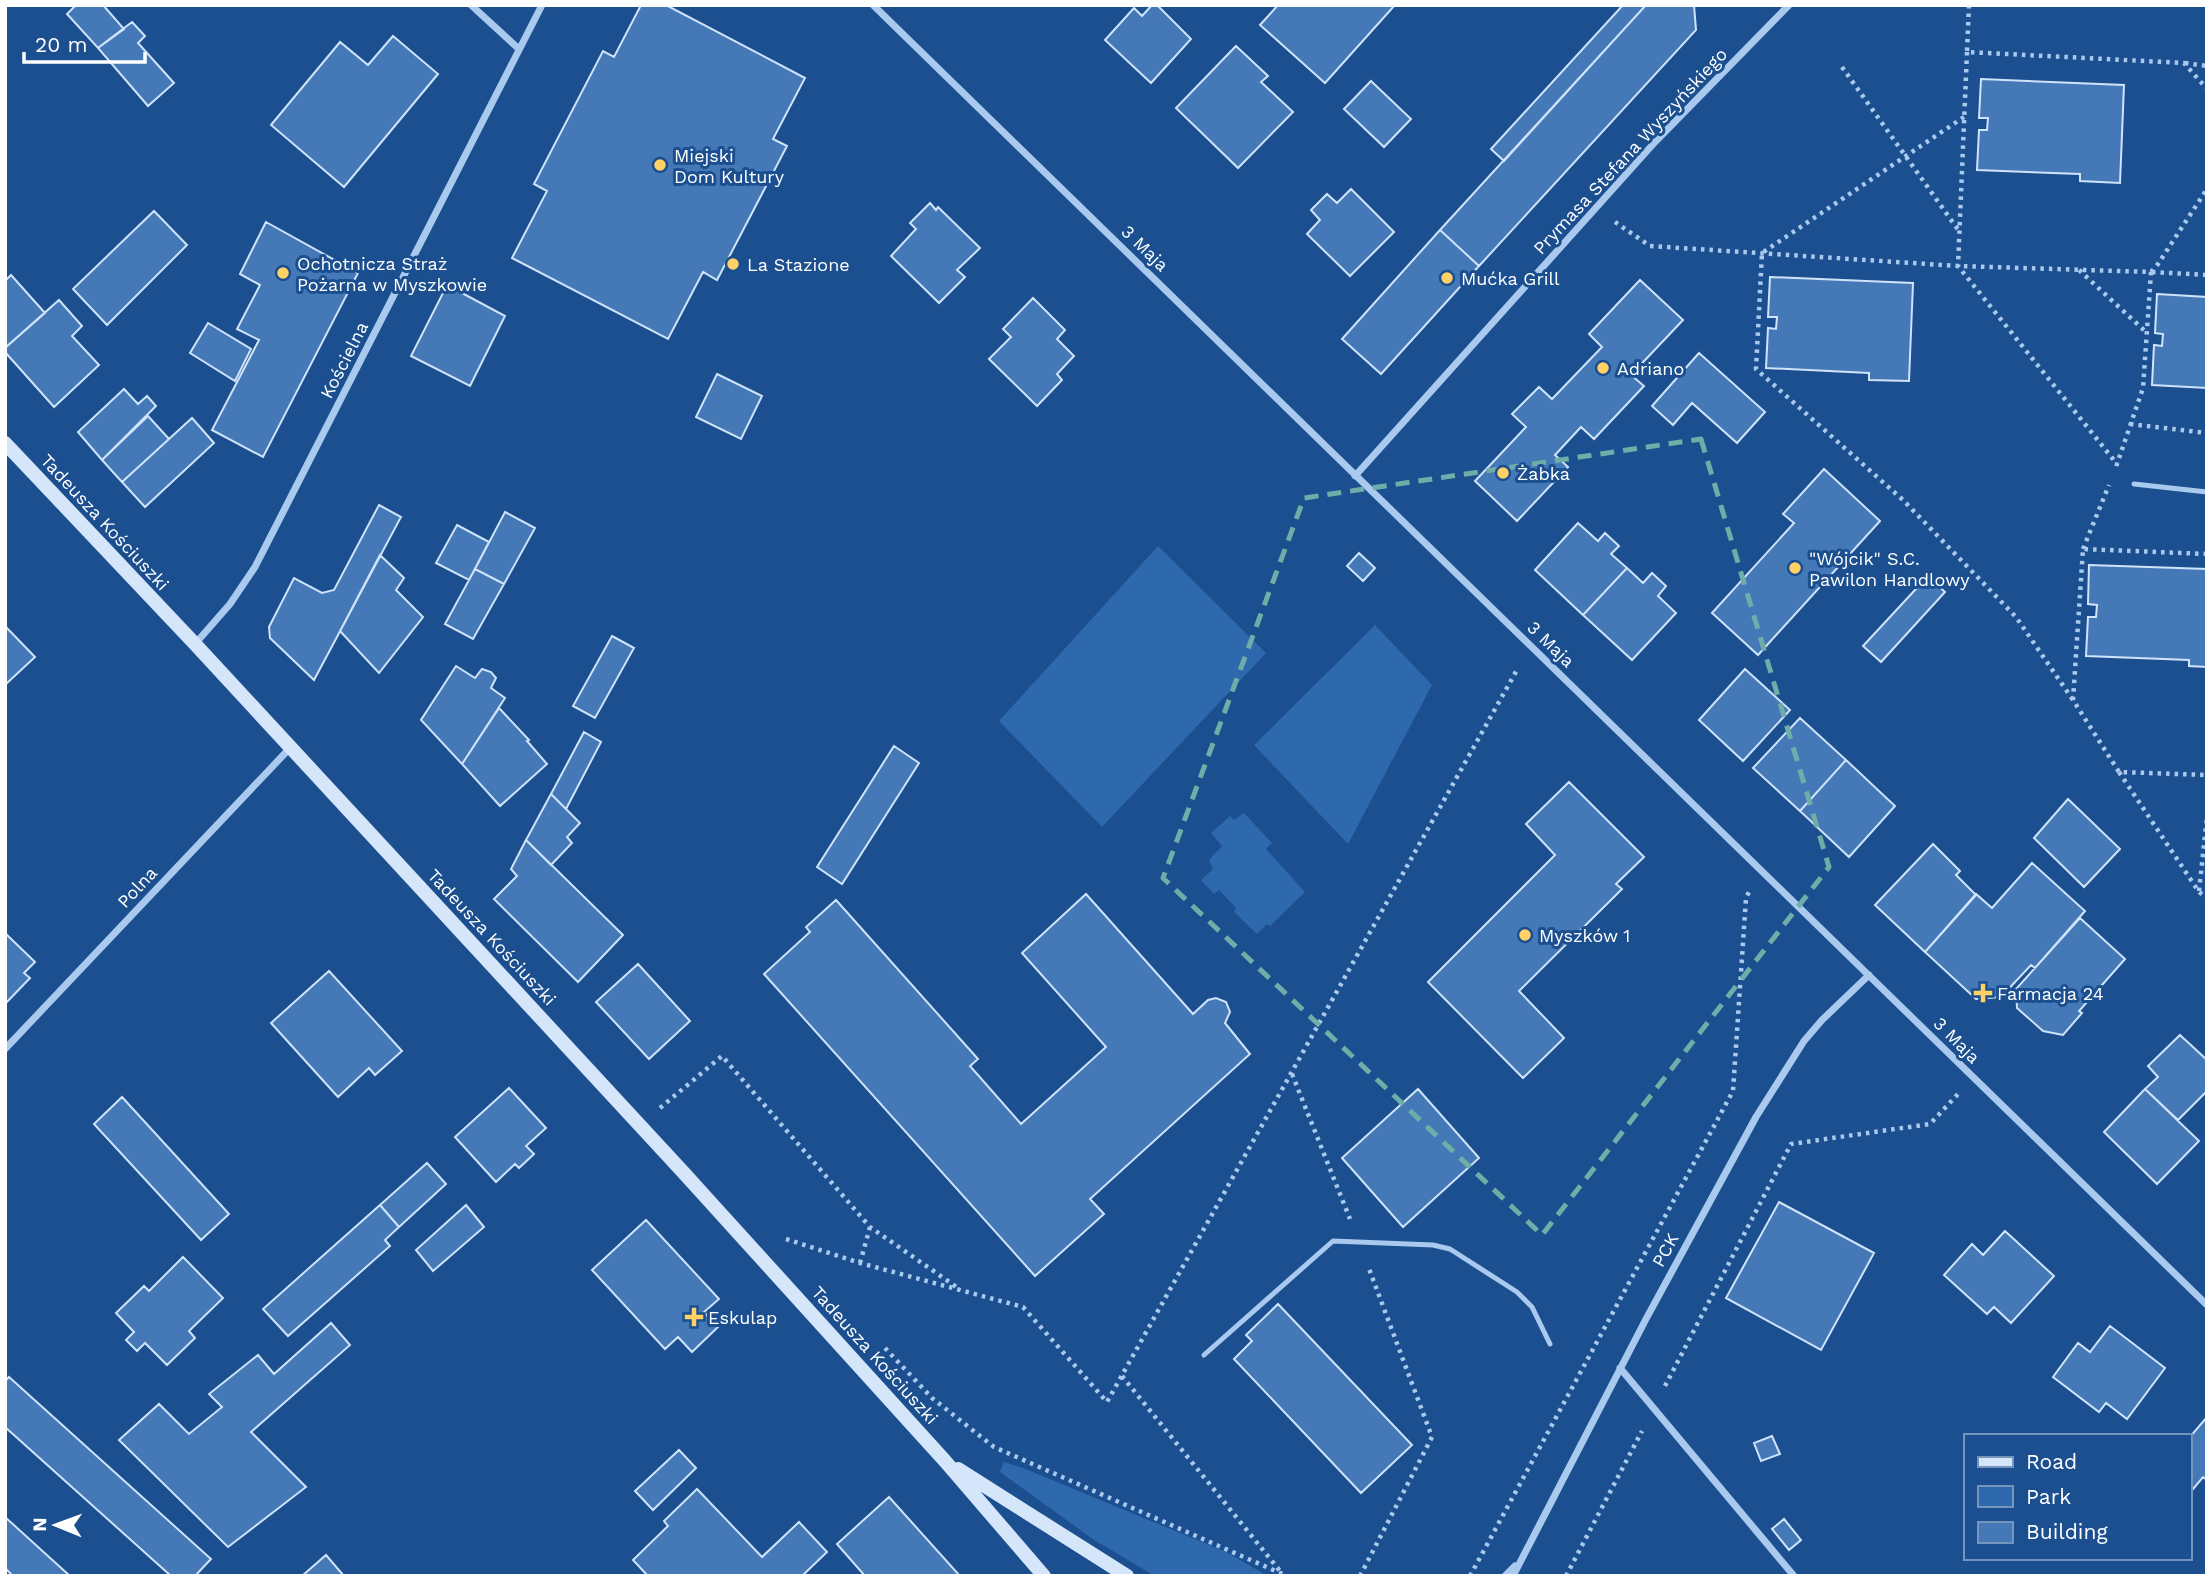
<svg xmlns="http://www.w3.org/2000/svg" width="2212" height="1581" viewBox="0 0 2212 1581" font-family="'Work Sans',sans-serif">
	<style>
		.green { fill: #2e69ad }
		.building { fill: #4478b7; stroke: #cfe3fa; stroke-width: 2 }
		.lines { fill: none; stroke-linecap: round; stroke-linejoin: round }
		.path { stroke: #a9c9ee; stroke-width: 4.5; stroke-dasharray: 3.5 5; stroke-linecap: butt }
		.service { stroke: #a9c9ee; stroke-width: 5 }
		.minor { stroke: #a9c9ee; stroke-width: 7 }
		.secondary { stroke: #d6e6fa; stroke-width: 14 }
		.marked { fill: none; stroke: #6fada8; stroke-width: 5; stroke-dasharray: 14 9; stroke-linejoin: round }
		.poi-dot { fill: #ffd166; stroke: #1b4f8f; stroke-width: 2.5 }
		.labels { text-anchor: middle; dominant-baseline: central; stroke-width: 6; stroke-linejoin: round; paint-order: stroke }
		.street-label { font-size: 18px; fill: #fff; stroke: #1b4f8f }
		.poi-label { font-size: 18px; fill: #fff; stroke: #1b4f8f; text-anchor: start }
	</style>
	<rect width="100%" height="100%" fill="#1b4f8f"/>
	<path class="green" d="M1158,546L1266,653L1102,827L999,721Z
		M1375,625L1432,685L1348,844L1254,745Z
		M1244,813L1272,843L1266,849L1305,892L1270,926L1267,924L1257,934L1234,912L1236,908L1219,890L1214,894L1201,880L1213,869L1209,860L1222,846L1211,833L1230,816L1234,820Z
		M1004,1462L1023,1468L1226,1552L1268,1576H1155L1094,1540L1000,1472Z"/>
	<path class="building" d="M76,5H103L124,29L98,48L67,14Z
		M641,5H666L805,78L773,139L787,146L717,280L703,272L668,339L512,258L547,191L534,184L603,51L614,57Z
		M1152,5H1157L1191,39L1151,83L1105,40L1134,8L1142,16Z
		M1278,5H1395L1325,83L1260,25Z
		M1623,5H1646L1504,161L1491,149Z
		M1646,5H1694L1696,30L1479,266L1440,230Z
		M132,22L145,36L138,43L174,83L148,106L98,48Z
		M393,36L438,74L344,187L271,125L340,42L368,65Z
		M1236,46L1268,76L1261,82L1293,112L1238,168L1176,108Z
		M1981,79L2124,85L2120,183L2080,181V174L1977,170L1979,130H1987L1988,118H1979Z
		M1371,81L1411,119L1384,147L1344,109Z
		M1351,189L1394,232L1350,276L1307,234L1320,220L1311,210L1327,194L1337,203Z
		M930,203L936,210L938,207L980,248L957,270L965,277L939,303L891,256L916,229L910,223Z
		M154,211L187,245L107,325L73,289Z
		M266,222L358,273L263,457L212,430L259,340L237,329L260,285L240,274Z
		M1440,230L1479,266L1381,374L1342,339Z
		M11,275L45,313L5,348V281Z
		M1770,277L1913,283L1909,381L1869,380V373L1766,368L1768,328L1776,329L1777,317H1768Z
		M1640,280L1683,320L1631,375L1644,386L1594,439L1581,427L1555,455L1568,467L1517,521L1475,481L1526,427L1512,414L1539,387L1552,399L1602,347L1589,334Z
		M447,285L505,316L470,386L411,356Z
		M2157,294L2207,297V388L2152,385L2154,345L2162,346L2163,334L2155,333Z
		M1033,298L1065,330L1057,339L1074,356L1057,374L1062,380L1037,406L989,359L1011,337L1003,329Z
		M59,300L82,326L72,336L99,365L54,407L5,352V348Z
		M208,323L251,349L235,381L190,353Z
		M1699,353L1765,412L1737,443L1692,403L1673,425L1652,406Z
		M717,374L762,396L741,439L696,417Z
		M124,389L138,404L147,396L156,406L102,460L78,432Z
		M148,416L169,439L122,482L102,460Z
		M192,418L214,443L145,507L122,482Z
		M1824,469L1880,521L1758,655L1712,613L1794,523L1783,514Z
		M379,505L401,517L314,680L270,638L269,627L294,578L322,593L334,590Z
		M505,512L535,528L504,584L475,569Z
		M1578,523L1598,541L1605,533L1619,546L1611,554L1627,568L1583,615L1535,570Z
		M457,525L489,542L469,580L436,563Z
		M1359,553L1375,568L1363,581L1347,566Z
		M380,555L404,578L396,590L423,617L379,673L340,631Z
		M2089,565L2207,569V667L2189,666V660L2086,656L2088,617H2096L2097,605L2088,604Z
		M1627,568L1643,583L1652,573L1666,586L1658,596L1676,613L1632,660L1583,615Z
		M475,569L504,584L473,639L445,624Z
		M1928,576L1945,592L1881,662L1863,646Z
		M5,626L35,657L5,685Z
		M612,636L634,648L595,718L573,706Z
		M456,666L475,678L482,669L491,672L496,678L491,688L505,698L462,764L421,720Z
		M1745,669L1790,710L1743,761L1699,720Z
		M499,708L529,740L527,741L547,764L500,806L462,764Z
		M1800,718L1846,760L1800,811L1753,768Z
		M584,732L601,742L566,809L551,794Z
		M894,746L919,763L842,884L817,867Z
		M1846,760L1895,806L1849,857L1800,811Z
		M1569,782L1644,857L1616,884L1622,889L1519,991L1564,1038L1523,1078L1428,982L1555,855L1526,824Z
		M551,794L580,823L567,837L572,843L551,865L526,840Z
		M2068,799L2120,849L2084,887L2034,838Z
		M526,840L623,935L578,982L494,899L517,876L511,869Z
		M1933,844L1960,871L1956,875L1976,895L1925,952L1875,905Z
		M2032,863L2085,911L2035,968L2031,965L2001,997L1976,999L1925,952L1976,894L1992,908Z
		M1086,894L1193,1014L1208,1000L1216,998L1226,1002L1230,1012L1225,1023L1250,1054L1090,1199L1104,1214L1035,1276L764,974L810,932L806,927L836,900L978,1059L970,1066L1021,1124L1106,1047L1022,953Z
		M2080,918L2125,959L2079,1011L2082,1013L2063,1035L2043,1031L2017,1008L2016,989Z
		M5,933L35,962L24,973L30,978L5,1004Z
		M638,964L690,1021L649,1059L596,1002Z
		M329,971L402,1051L375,1075L369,1068L338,1097L271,1023Z
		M2180,1035L2207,1060V1091L2178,1120L2145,1089L2158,1077L2148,1066Z
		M509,1088L546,1128L526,1146L534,1154L519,1168L515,1164L496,1182L455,1137Z
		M1418,1089L1479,1158L1403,1227L1342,1158Z
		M2145,1089L2199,1141L2157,1184L2104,1132Z
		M122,1097L229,1214L201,1240L94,1124Z
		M427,1163L446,1184L399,1227L380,1205Z
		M1779,1202L1874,1253L1821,1350L1726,1298Z
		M380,1205L399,1227L385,1240L390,1246L288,1336L263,1309Z
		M466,1205L484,1227L433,1271L416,1250Z
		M646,1220L719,1299L704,1312L718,1327L692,1352L678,1337L665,1349L592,1270Z
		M2005,1231L2054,1276L2011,1323L1994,1307L1987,1314L1944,1275L1972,1244L1983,1255Z
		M183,1257L223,1298L189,1331L195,1338L167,1365L145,1343L137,1351L126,1340L134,1332L116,1313L144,1286L149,1291Z
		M1278,1304L1412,1445L1361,1493L1234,1359L1252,1341L1246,1335Z
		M331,1323L350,1345L251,1432L306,1487L228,1547L119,1440L159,1404L189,1434L222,1407L209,1394L258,1355L274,1374Z
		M2110,1326L2165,1368L2127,1419L2106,1403L2099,1412L2053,1377L2078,1343L2090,1352Z
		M9,1377L211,1559L195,1576H171L5,1427V1381Z
		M2207,1417V1480L2203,1477L2189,1494V1470L2191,1467L2189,1465V1438Z
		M1772,1436L1780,1454L1761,1461L1754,1443Z
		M679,1450L696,1468L653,1510L635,1491Z
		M697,1489L762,1557L799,1522L827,1552L802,1576H648L633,1560L668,1526L664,1521Z
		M889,1497L960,1576H865L837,1544Z
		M5,1517L70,1576H13L5,1568Z
		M1784,1519L1801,1540L1789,1550L1772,1529Z
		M326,1555L344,1576H302Z"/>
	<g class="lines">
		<path class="path" d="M1969,5L1967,52L2184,63L2207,89
			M1967,52L1958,266L2117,464
			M2185,63L2207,66
			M1842,67L1959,231
			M1964,117L1762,253L1756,369L1903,500L2016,617L2073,700
			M1615,222L1650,246L1958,266L2151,272L2143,388L2116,467
			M2079,270L2146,332
			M2151,272L2158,264L2207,189
			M2152,272L2207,275
			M2130,424L2207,433
			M2083,549L2109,485
			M2207,554L2083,549L2073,700L2119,772L2207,775
			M2119,772L2199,892L2207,898
			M2199,891L2207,817
			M1292,1074L1350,1219
			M660,1108L722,1056L870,1227L958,1288
			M786,1239L860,1263L1023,1307L1107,1402L1518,668
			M860,1263L870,1227
			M885,1348L932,1398L994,1447L1287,1576
			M1122,1376L1280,1571
			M1665,1386L1791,1144L1930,1124L1958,1094
			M1360,1576L1432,1437L1368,1266
			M1470,1576L1733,1091L1746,898L1749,892
			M1566,1576L1642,1431"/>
		<path class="service" d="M2134,484L2207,492
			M1204,1355L1333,1241L1433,1245L1450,1249L1517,1292L1532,1307L1550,1344"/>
		<path class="minor" d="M471,5L519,49
			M873,5L2207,1305
			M1355,476L1655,142L1789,5
			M195,644L230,604L255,567L542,5
			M5,1049L290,748
			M1620,1368L1794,1576
			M1505,1576L1515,1566
			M1513,1576L1646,1319L1756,1117L1804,1041L1822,1020L1869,975"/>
		<path class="secondary" d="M5,443L195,644L683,1172L945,1461L1044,1576
			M958,1469L1127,1576"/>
	</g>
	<path class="marked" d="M1701,439L1829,867L1542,1235L1163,878L1304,498Z"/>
	<g class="poi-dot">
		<circle cx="660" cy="165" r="7"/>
		<circle cx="733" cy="264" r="7"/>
		<circle cx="283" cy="273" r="7"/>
		<circle cx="1447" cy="278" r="7"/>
		<circle cx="1603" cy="368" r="7"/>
		<circle cx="1503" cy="473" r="7"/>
		<circle cx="1795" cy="568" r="7"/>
		<circle cx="1525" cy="935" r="7"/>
		<path d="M1979.5 982.5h7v7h7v7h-7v7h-7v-7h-7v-7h7z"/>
		<path d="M690.5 1306.5h7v7h7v7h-7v7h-7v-7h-7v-7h7z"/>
	</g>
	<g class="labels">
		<g class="street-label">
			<text transform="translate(1630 151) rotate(-47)">Prymasa Stefana Wyszyńskiego</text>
			<text transform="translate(1145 248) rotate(44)">3 Maja</text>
			<text transform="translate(344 360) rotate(-63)">Kościelna</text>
			<text transform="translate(105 522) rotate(47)">Tadeusza Kościuszki</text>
			<text transform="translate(1551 644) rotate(44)">3 Maja</text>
			<text transform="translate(137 887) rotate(-47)">Polna</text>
			<text transform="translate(492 937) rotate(47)">Tadeusza Kościuszki</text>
			<text transform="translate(1957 1040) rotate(45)">3 Maja</text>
			<text transform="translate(1665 1250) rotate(-61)">PCK</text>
			<text transform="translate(875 1355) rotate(48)">Tadeusza Kościuszki</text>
		</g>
		<g class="poi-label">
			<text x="674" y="155">Miejski<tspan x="674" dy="21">Dom Kultury</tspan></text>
			<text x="297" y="263">Ochotnicza Straż<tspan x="297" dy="21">Pożarna w Myszkowie</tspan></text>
			<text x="747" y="264">La Stazione</text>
			<text x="1461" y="278">Mućka Grill</text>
			<text x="1617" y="368">Adriano</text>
			<text x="1517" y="473">Żabka</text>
			<text x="1809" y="558">"Wójcik" S.C.<tspan x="1809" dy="21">Pawilon Handlowy</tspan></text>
			<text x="1539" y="935">Myszków 1</text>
			<text x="1997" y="993">Farmacja 24</text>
			<text x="708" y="1317">Eskulap</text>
		</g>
	</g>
	<rect width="2212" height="1581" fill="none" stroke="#ffffff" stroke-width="14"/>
	<rect x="1964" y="1434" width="228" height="126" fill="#1b4f8f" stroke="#7695bc" stroke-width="2"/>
	<rect x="1978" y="1457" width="35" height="10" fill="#d6e6fa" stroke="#7695bc" stroke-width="2"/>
	<text x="2026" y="1469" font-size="21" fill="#ffffff">Road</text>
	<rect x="1978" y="1486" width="35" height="21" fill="#2e69ad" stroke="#7695bc" stroke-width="2"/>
	<text x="2026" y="1504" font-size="21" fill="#ffffff">Park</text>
	<rect x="1978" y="1522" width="35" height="21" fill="#4478b7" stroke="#7695bc" stroke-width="2"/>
	<text x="2026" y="1539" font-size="21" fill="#ffffff">Building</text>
	<g transform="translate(56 1525) rotate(271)" stroke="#1b4f8f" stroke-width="5" paint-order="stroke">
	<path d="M0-5L12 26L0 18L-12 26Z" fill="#ffffff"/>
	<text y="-10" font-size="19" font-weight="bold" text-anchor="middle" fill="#ffffff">N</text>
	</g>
	<path d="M24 52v10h121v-10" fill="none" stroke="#ffffff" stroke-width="3.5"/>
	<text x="35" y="52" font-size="21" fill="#ffffff" stroke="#1b4f8f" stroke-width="5" paint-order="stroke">20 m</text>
</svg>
